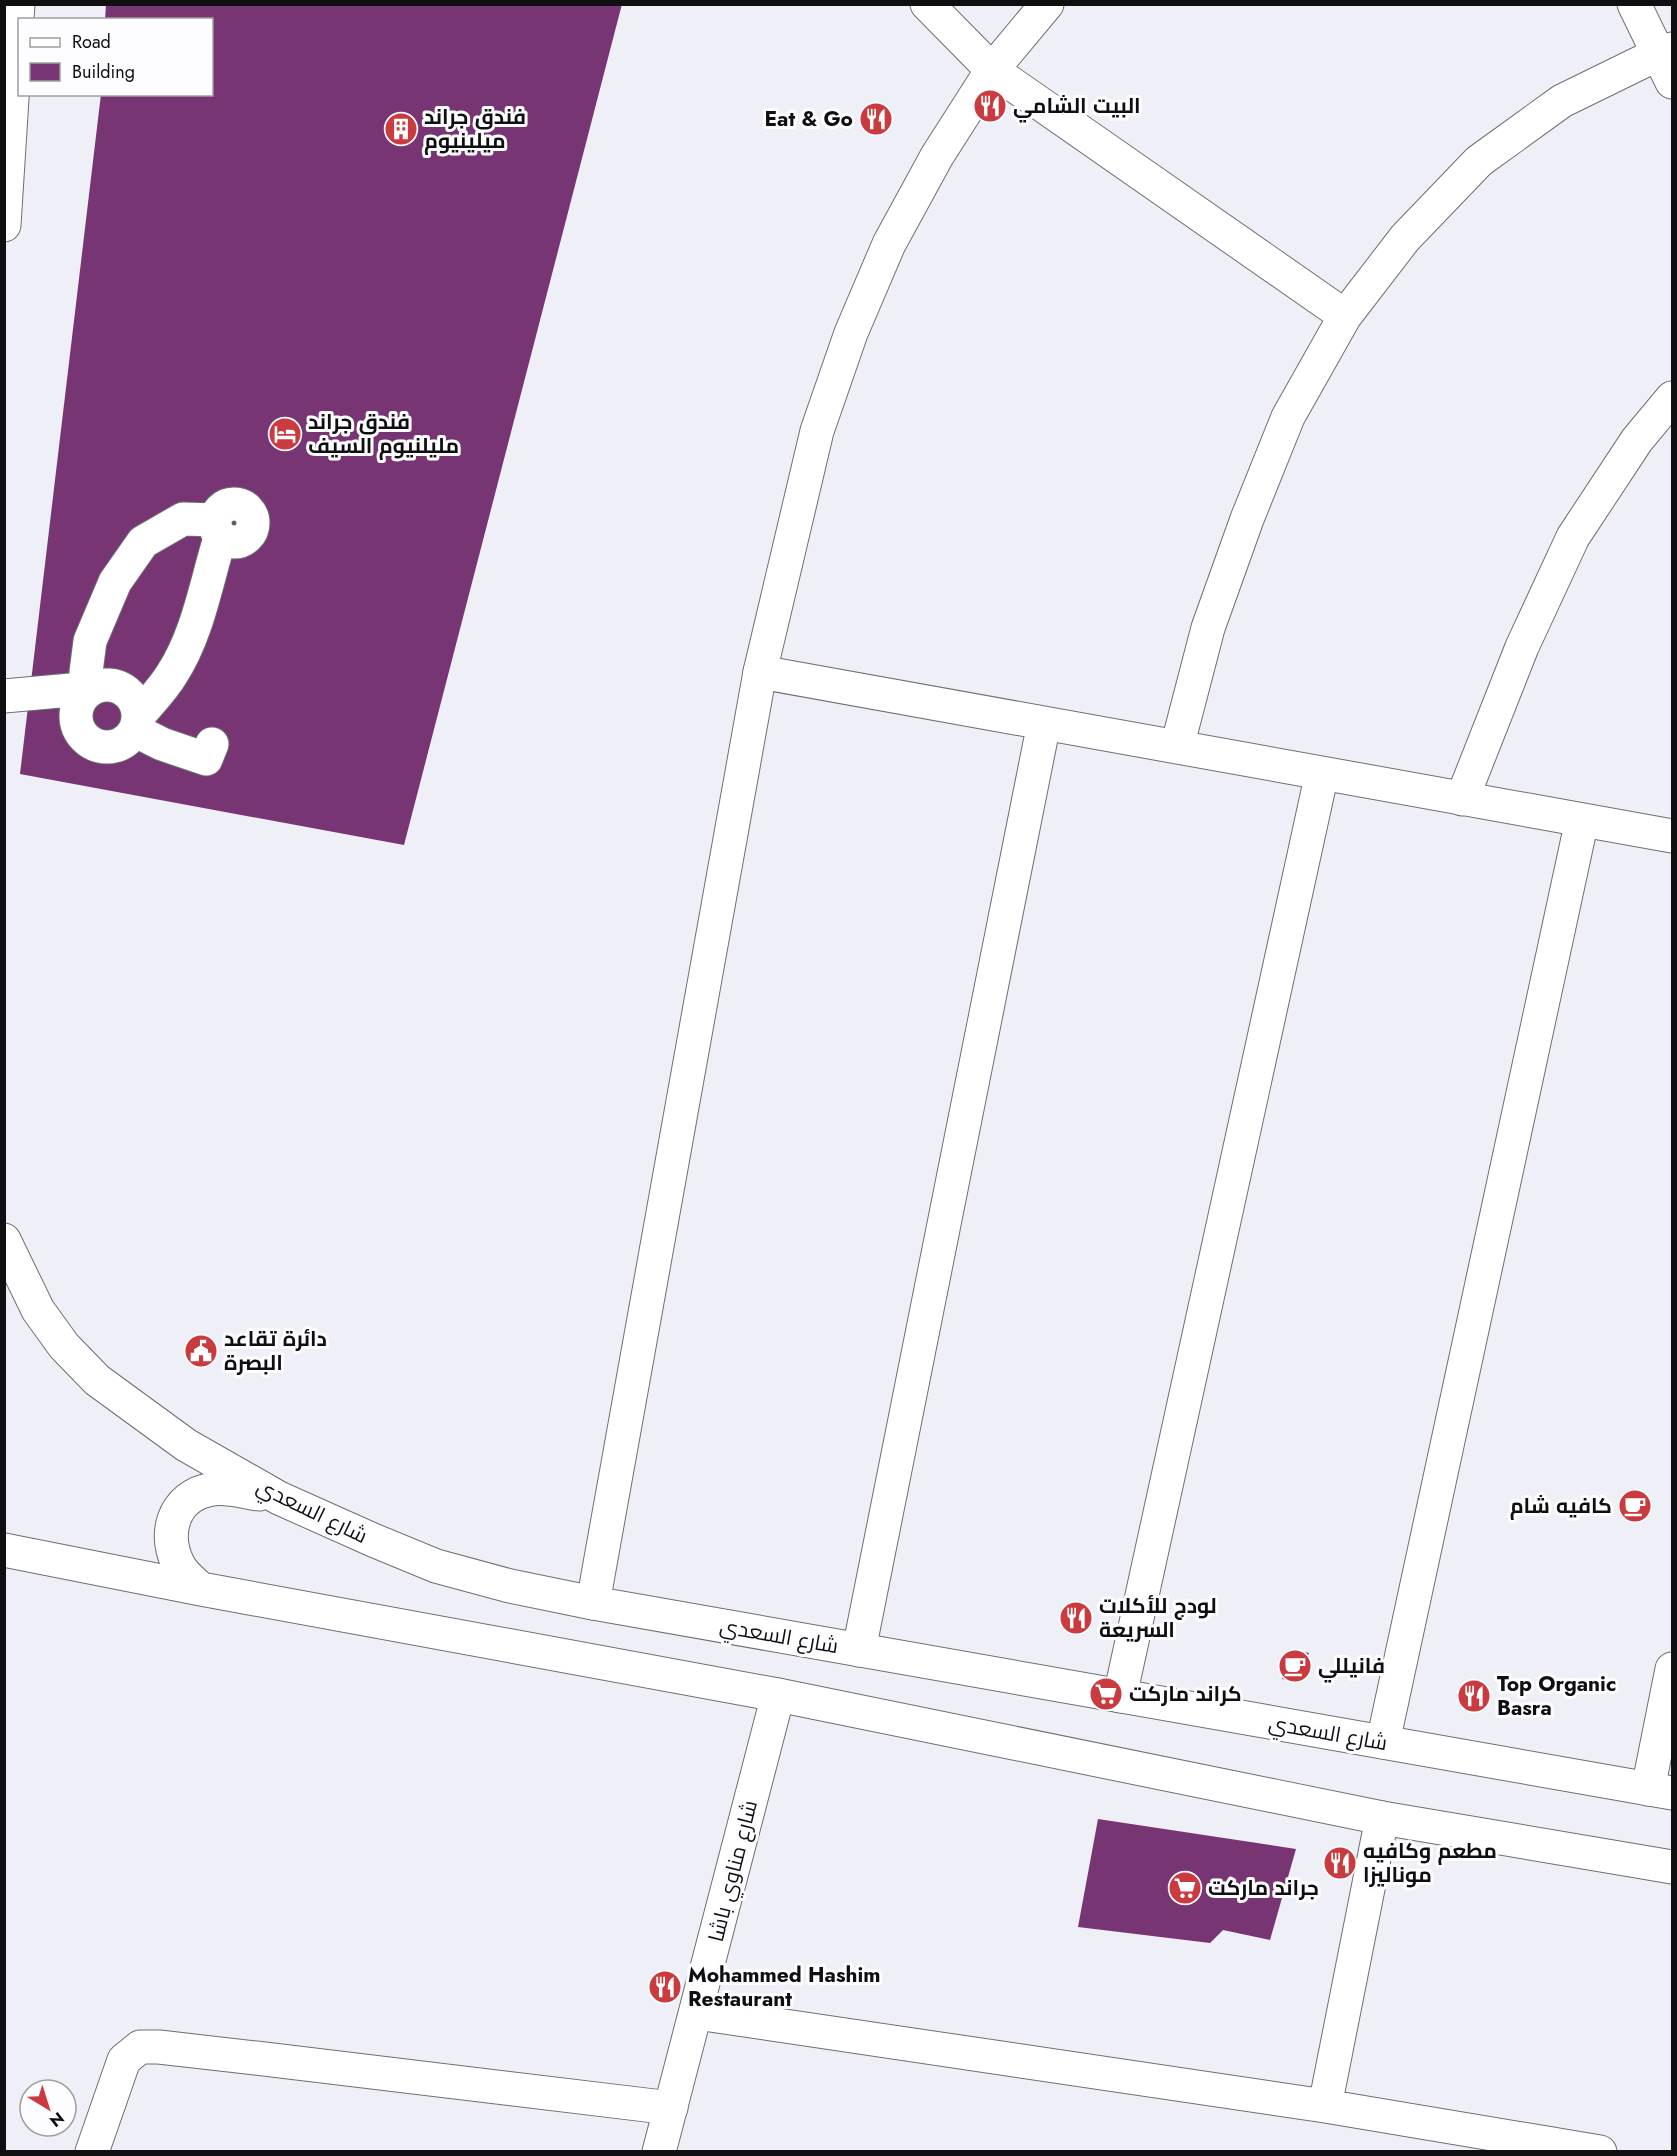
<svg xmlns="http://www.w3.org/2000/svg" width="1677" height="2156" viewBox="0 0 1677 2156" font-family="Jost,Cairo,sans-serif">
	<style>
		.building { fill: #783574 }
		.lines { fill: none; stroke-linecap: round; stroke-linejoin: round }
		.minor-casing { stroke: #6f6e75; stroke-width: 35 }
		.tertiary-casing { stroke: #6f6e75; stroke-width: 35 }
		.secondary-casing { stroke: #6f6e75; stroke-width: 35 }
		.primary-casing { stroke: #6f6e75; stroke-width: 35 }
		.minor { stroke: #fff; stroke-width: 33 }
		.tertiary { stroke: #fff; stroke-width: 33 }
		.secondary { stroke: #fff; stroke-width: 33 }
		.primary { stroke: #fff; stroke-width: 33 }
		.labels { text-anchor: middle; dominant-baseline: central; stroke-width: 6; stroke-linejoin: round; paint-order: stroke }
		.poi-label { font-size: 21px; font-weight: bold; fill: #0f0f11; stroke: #fdfdff; text-anchor: start }
		.street-label { font-size: 21px; fill: #0f0f11; stroke: #fdfdff }
	</style>
	<rect width="100%" height="100%" fill="#efeff7"/>
	<path class="building" d="M106,4H622L404,845L20,774L101,94H212V20H105Z
		M1291,1649L1309,1653L1299,1682L1282,1679Z
		M1098,1819L1296,1849L1270,1940L1223,1930L1210,1943L1078,1927Z"/>
	<g class="lines">
		<g class="minor-casing">
			<path id="minor" d="M927,4L992,70L1345,316
				M1634,4L1672,82
				M215 523a19 19 0 1 1 38 0a19 19 0 1 1-38 0Z
				M760,672L1672,836
				M76 716a31 31 0 1 1 62 0a31 31 0 1 1-62 0Z
				M92,688L86,672L90,641L115,582L143,542L183,519L215,520
				M4,696L71,690L80,698
				M140,714C151,701 163,689 172,674C198,634 206,583 220,538
				M136,731L162,744L206,759L212,744
				M1177,747L1208,628L1247,519L1288,417L1345,316L1405,238L1479,161L1562,101L1658,54L1672,49
				M1462,799L1522,647L1573,537L1637,440L1672,398
				M859,1650L1044,723
				M1120,1696L1322,773
				M1383,1742L1582,820
				M1648,1789L1672,1669
				M697,2013L1325,2106L1600,2152
				M1325,2106L1382,1818
				M92,2152L124,2060L140,2047H159L256,2058L671,2108"/>
		</g>
		<g class="tertiary-casing">
			<path id="tertiary" d="M593,1603L760,672L817,431L851,333L889,244L937,156L992,70L1047,4
				M659,2152L778,1695"/>
		</g>
		<g class="secondary-casing">
			<path id="secondary" d="M4,1240L38,1310L64,1346L97,1380L186,1445L279,1498L373,1540L436,1566L510,1586L593,1603L1672,1793
				M4,1550L201,1589L778,1695L1382,1818L1672,1867
				M201,1589C194,1583 186,1576 181,1569C161,1537 172,1495 213,1489C228,1487 244,1492 259,1494"/>
		</g>
		<g class="primary-casing">
			<path id="primary" d="M4,225L18,4"/>
		</g>
		<use href="#minor" class="minor"/>
		<use href="#tertiary" class="tertiary"/>
		<use href="#secondary" class="secondary"/>
		<use href="#primary" class="primary"/>
	</g>
	<defs>
		<g id="restaurant-disc" transform="scale(1.725)"><circle r="9.5" fill="#ca3b3f" stroke="#fdfdff"/><path d="M-5-6h1v4h1v-4h1v4h1v-4h1v5L-1.5 .5V6h-2V.5L-5-1ZM5-6V6H3V1.5H1.5Q1.5-4 5-6Z" fill="#fff"/></g>
		<g id="building-disc" transform="scale(1.725)"><circle r="9.5" fill="#ca3b3f" stroke="#fdfdff"/><path d="M-4-6H4V6H1V3H-1V6H-4ZM-2.5-4.3h1.7v1.8h-1.7ZM.8-4.3h1.7v1.8H.8ZM-2.5-1h1.7V.8h-1.7ZM.8-1h1.7V.8H.8Z" fill="#fff"/></g>
		<g id="hotel-disc" transform="scale(1.725)"><circle r="9.5" fill="#ca3b3f" stroke="#fdfdff"/><path d="M-6-4.5h1.5V1H6V5H4.5V3h-9V5H-6ZM-4 0a1.8 1.8 0 1 1 3.6 0ZM.5 0V-2.5h3Q6-2.5 6 0Z" fill="#fff"/></g>
		<g id="civic-disc" transform="scale(1.725)"><circle r="9.5" fill="#ca3b3f" stroke="#fdfdff"/><path d="M-.6-6.5H3V-4.5H.6V-3L4-1V1h2V6H-6V1h2V-1L-.6-3ZM-1.2 2.5V6h2.4V2.5Z" fill="#fff"/></g>
		<g id="cafe-disc" transform="scale(1.725)"><circle r="9.5" fill="#ca3b3f" stroke="#fdfdff"/><path d="M-5.5-4.5H6V0H3Q3 3.5 0 3.5H-2.5Q-5.5 3.5-5.5 0ZM3-3.2v2h1.7v-2ZM-6 4.5H4V6H-6Z" fill="#fff"/></g>
		<g id="supermarket-disc" transform="scale(1.725)"><circle r="9.5" fill="#ca3b3f" stroke="#fdfdff"/><path d="M-6-5.5h2.5l.6 2H6L4.5 2H-2.5L-4.4-4H-6ZM-1.5 3.2a1.3 1.3 0 1 0 .1 0ZM3 3.2a1.3 1.3 0 1 0 .1 0Z" fill="#fff"/></g>
	</defs>
	<g fill-rule="evenodd">
		<use href="#restaurant-disc" x="990" y="106"/>
		<use href="#restaurant-disc" x="876" y="119"/>
		<use href="#building-disc" x="401" y="129"/>
		<use href="#hotel-disc" x="285" y="434"/>
		<use href="#civic-disc" x="201" y="1351"/>
		<use href="#cafe-disc" x="1635" y="1506"/>
		<use href="#restaurant-disc" x="1076" y="1618"/>
		<use href="#cafe-disc" x="1295" y="1666"/>
		<use href="#supermarket-disc" x="1106" y="1694"/>
		<use href="#restaurant-disc" x="1474" y="1696"/>
		<use href="#restaurant-disc" x="1340" y="1863"/>
		<use href="#supermarket-disc" x="1185" y="1888"/>
		<use href="#restaurant-disc" x="665" y="1987"/>
	</g>
	<g class="labels">
		<g class="poi-label">
			<text x="1013" y="106">البيت الشامي</text>
			<text x="424" y="117">فندق جراند<tspan x="424" dy="24">ميلينيوم</tspan></text>
			<text x="853" y="119" text-anchor="end">Eat &amp; Go</text>
			<text x="308" y="422">فندق جراند<tspan x="308" dy="24">مليلنيوم السيف</tspan></text>
			<text x="224" y="1339">دائرة تقاعد<tspan x="224" dy="24">البصرة</tspan></text>
			<text x="1612" y="1506" text-anchor="end">كافيه شام</text>
			<text x="1099" y="1606">لودج للأكلات<tspan x="1099" dy="24">السريعة</tspan></text>
			<text x="1318" y="1666">فانيللي</text>
			<text x="1497" y="1684">Top Organic<tspan x="1497" dy="24">Basra</tspan></text>
			<text x="1129" y="1694">كراند ماركت</text>
			<text x="1363" y="1851">مطعم وكافيه<tspan x="1363" dy="24">موناليزا</tspan></text>
			<text x="1208" y="1888">جراند ماركت</text>
			<text x="688" y="1975">Mohammed Hashim<tspan x="688" dy="24">Restaurant</tspan></text>
		</g>
		<g class="street-label">
			<text transform="translate(312 1511) rotate(26)">شارع السعدي</text>
			<text transform="translate(779 1636) rotate(10)">شارع السعدي</text>
			<text transform="translate(1328 1733) rotate(10)">شارع السعدي</text>
			<text transform="translate(733 1871) rotate(-76)">شارع مناوي باشا</text>
		</g>
	</g>
	<rect width="1677" height="2156" fill="none" stroke="#0f0f11" stroke-width="12"/>
	<rect x="18" y="18" width="195" height="78" fill="#fdfdff" stroke="#9e9ea0" stroke-width="1.5"/>
	<rect x="30" y="38" width="30" height="9" fill="#ffffff" stroke="#9e9ea0" stroke-width="1.5"/>
	<text x="72" y="48" font-size="18" fill="#0f0f11">Road</text>
	<rect x="30" y="63" width="30" height="18" fill="#783574" stroke="#9e9ea0" stroke-width="1.5"/>
	<text x="72" y="78" font-size="18" fill="#0f0f11">Building</text>
	<g transform="translate(48 2108) rotate(142)"><circle r="28" fill="#fdfdff" stroke="#9e9ea0" stroke-width="1.5"/>
	<path d="M0-4.5L10 22L0 15L-10 22Z" fill="#ca3b3f"/>
	<text y="-9" font-size="16" font-weight="bold" text-anchor="middle" fill="#0f0f11">N</text>
	</g>
</svg>
